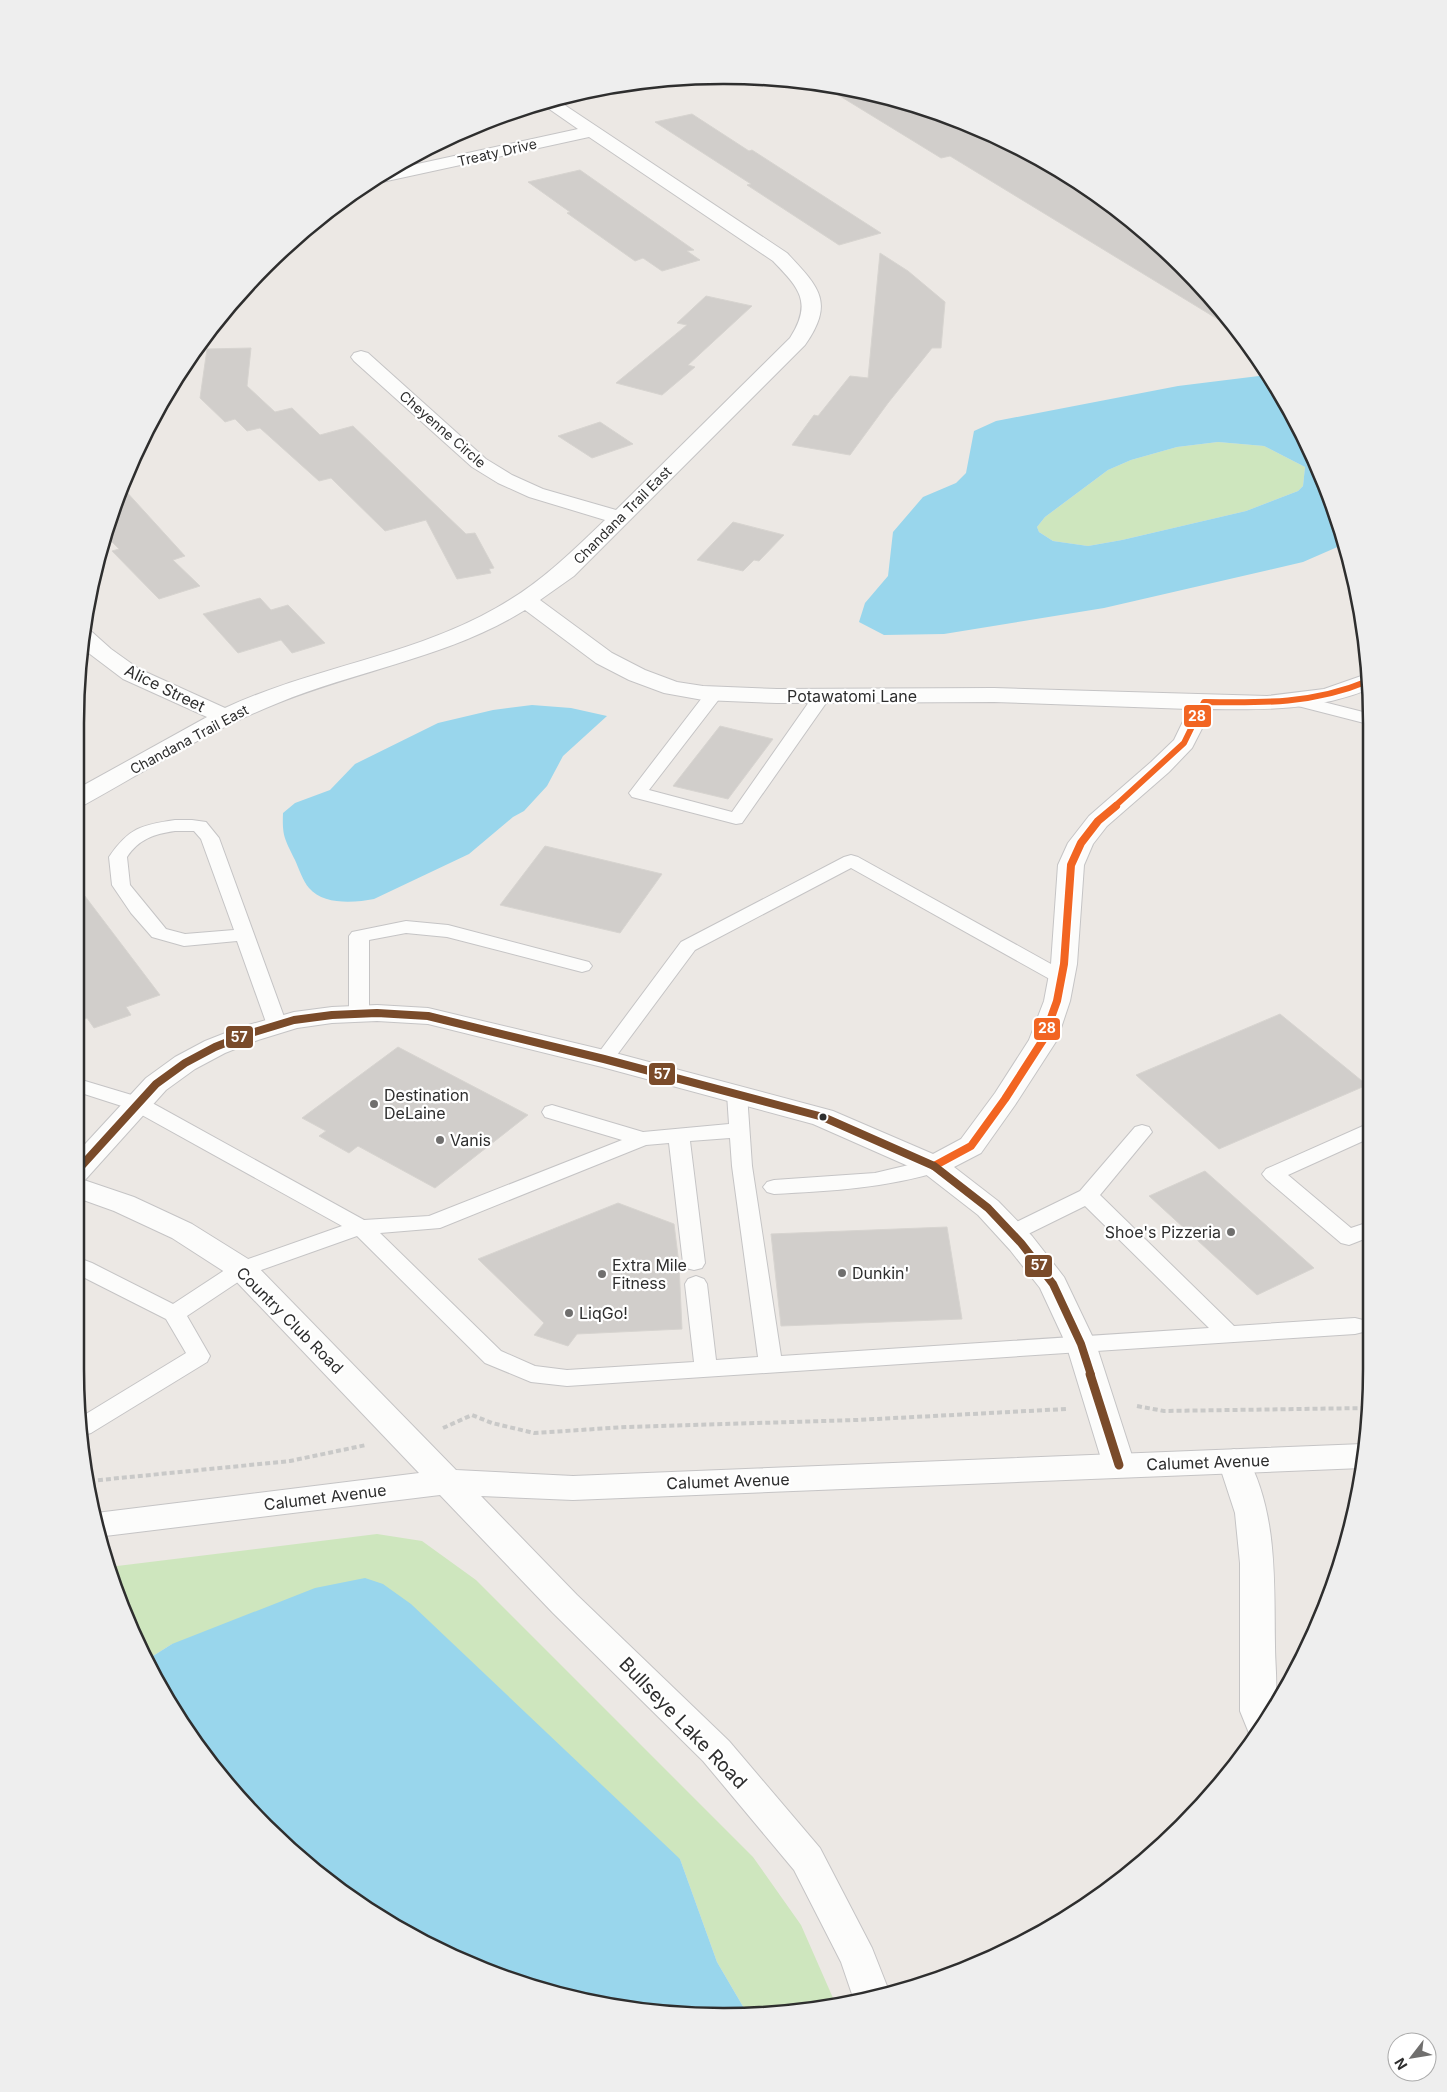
<svg xmlns="http://www.w3.org/2000/svg" width="1447" height="2092" viewBox="0 0 1447 2092" font-family="Inter,sans-serif">
	<style>
		.green { fill: #cee6be }
		.water { fill: #99d6ec; fill-rule: evenodd }
		.building { fill: #d1cecb; stroke: #d7d4d0 }
		.lines { fill: none; stroke-linecap: round; stroke-linejoin: round }
		.lane-casing { stroke: #c5c4c5; stroke-width: 2 }
		.street-casing { stroke: #c5c4c5; stroke-width: 2 }
		.secondary-casing { stroke: #c5c4c5; stroke-width: 2 }
		.path { stroke: #c9c9c8; stroke-width: 4; stroke-dasharray: 5 3; stroke-linecap: butt }
		.lane { fill: #fcfcfb; fill-rule: evenodd }
		.street { fill: #fcfcfb; fill-rule: evenodd }
		.secondary { fill: #fcfcfb; fill-rule: evenodd }
		.bus-1-far1-casing { stroke: #fff; stroke-width: 9 }
		.bus-1-casing { stroke: #fff; stroke-width: 11 }
		.bus-2-far1-casing { stroke: #fff; stroke-width: 11 }
		.bus-2-casing { stroke: #fff; stroke-width: 13 }
		.bus-1-far1 { stroke: #f26522; stroke-width: 6 }
		.bus-1 { stroke: #f26522; stroke-width: 8 }
		.bus-2-far1 { stroke: #7a4b2a; stroke-width: 8 }
		.bus-2 { stroke: #7a4b2a; stroke-width: 9 }
		.poi-dot { fill: #706f6e; stroke: #fff; stroke-width: 2 }
		.bus-dot { fill: #2e2e2e; stroke: #fff; stroke-width: 2 }
		.labels { text-anchor: middle; dominant-baseline: central; stroke-width: 4.5; stroke-linejoin: round; paint-order: stroke }
		.far-street-label { font-size: 14px; fill: #2e2e2e; stroke: #fff }
		.street-label { font-size: 16px; fill: #2e2e2e; stroke: #fff }
		.poi-label { font-size: 16px; fill: #2e2e2e; stroke: #fff; text-anchor: start }
		.near-street-label { font-size: 19px; fill: #2e2e2e; stroke: #fff }
		.rim { fill: none; stroke: #2e2e2e; stroke-width: 2.5 }
		.line-badge { stroke: #fff; stroke-width: 2 }
		.badge-label { font-size: 14px; text-anchor: middle; font-weight: bold; fill: #fff }
	</style>
	<rect width="100%" height="100%" fill="#ece8e4"/>
	<path class="green" d="M1218,442L1264,446L1305,467L1303,486L1298,491L1246,511L1122,540L1088,546L1053,541L1039,532L1037,527L1045,517L1108,470L1131,460L1177,447Z
		M377,1534L422,1541L476,1580L753,1857L801,1925L833,1998L834,2007L766,2016L748,2015L717,1962L680,1859L172,1644L145,1661L109,1567Z"/>
	<path class="water" d="M1267,375L1305,436L1342,545L1303,562L1104,608L944,634L884,635L859,622L865,603L888,576L893,532L923,497L956,483L966,473L974,431L996,421L1178,386ZM1218,442L1264,446L1305,467L1303,486L1298,491L1246,511L1122,540L1088,546L1053,541L1039,532L1037,527L1045,517L1108,470L1131,460L1177,447Z
		M532,705L571,708L607,716L563,756L547,786L524,811L513,817L469,854L374,899C354,903 323,905 309,888C303,881 299,869 295,860C285,839 282,837 283,813L295,803L330,790L355,764L438,723L493,710Z
		M365,1578L383,1584L411,1604L680,1859L717,1962L748,2015L639,2011L475,1968L399,1930L296,1856L184,1729L145,1661L172,1644L315,1588Z"/>
	<path class="building" d="M839,86L850,88L955,119L1008,151L1017,149L1024,152L1100,198L1182,265L1228,318L1224,323L950,156L941,158L835,93Z
		M692,114L749,151L752,150L881,233L839,245L747,185L751,184L655,122Z
		M580,170L694,250L687,251L700,260L662,271L643,258L635,261L567,213L570,212L528,182Z
		M880,253L908,271L945,302L941,348H932L888,403L850,455L792,445L814,415L818,416L850,376L868,378Z
		M706,296L752,306L688,365L695,367L662,395L616,383L687,325L677,323Z
		M251,348L247,386L275,412L292,408L320,435L353,426L466,534L475,533L494,568L489,569L491,573L457,579L426,520L385,531L331,478L319,481L260,428L247,431L235,419L225,422L200,398L207,349Z
		M600,422L633,444L592,458L558,436Z
		M124,489L185,556L173,560L200,586L159,599L112,551L119,549L108,538Z
		M733,522L784,535L759,561L754,560L743,571L697,560Z
		M260,598L271,610L288,605L325,643L292,653L281,640L238,653L203,614Z
		M720,726L773,739L728,799L673,786Z
		M545,846L662,874L620,933L500,905Z
		M75,883L160,995L126,1007L131,1015L94,1028L87,1018L75,1023Z
		M1280,1014L1367,1085L1219,1149L1136,1075Z
		M398,1047L528,1115L435,1188L358,1146L349,1153L319,1136L326,1131L302,1118Z
		M1205,1171L1314,1268L1257,1295L1149,1196Z
		M618,1203L674,1224L679,1264L682,1329L577,1334L568,1346L534,1335L544,1323L478,1259Z
		M947,1227L962,1319L781,1326L771,1234Z"/>
	<g class="lines">
		<g class="lane-casing">
			<path id="lane" d="M714,689L720,690L723,694L649,790L732,812L816,692L822,691L828,692L831,696L742,823L736,824L632,797L629,793L708,690Z
				M1300,696L1371,714L1372,725L1294,705L1291,701L1294,697Z
				M175,820H192L206,822L219,838L287,1025L284,1029L277,1031L270,1029L267,1025L237,941L184,946L152,937L131,913L112,885L109,857C129,828 141,825 175,820ZM175,831H194L201,839L234,930L185,934L166,929L130,885L127,857C139,839 154,834 175,831Z
				M851,855L858,857L1069,974L1072,978L1069,982L1062,984L1055,982L851,868L695,950L611,1063L604,1065L597,1063L594,1059L597,1055L681,942L844,857Z
				M406,921L448,925L589,962L592,966L589,970L582,972L447,937L406,933L369,940V1013L366,1017L359,1019L352,1017L349,1013V936L352,932Z
				M75,1078L145,1099L364,1220L429,1216L622,1140L545,1117L542,1112L545,1107L552,1105L643,1132L729,1124L727,1094L730,1089L737,1087L744,1089L747,1094L752,1166L781,1356L1209,1328L1085,1206L1020,1238L1012,1240L1004,1238L1001,1233L1004,1228L1080,1191L1135,1127L1142,1125L1149,1127L1152,1132L1100,1195L1234,1326L1355,1318L1363,1320L1366,1326L1363,1332L1355,1334L567,1386L531,1382L485,1363L357,1236L250,1274L187,1316L210,1356L207,1362L91,1433L84,1435L81,1417L186,1353L166,1319L81,1276L75,1277V1261L84,1260L92,1263L173,1304L234,1264L342,1226L131,1109L75,1091ZM730,1138L732,1166L758,1357L716,1360L707,1284L704,1279L696,1276L688,1279L685,1284L694,1362L567,1370L535,1366L501,1351L380,1233L440,1228L646,1145L669,1143L683,1263L686,1268L694,1270L702,1268L705,1263L690,1141Z
				M1372,1122V1137L1288,1175L1351,1228L1372,1221V1236L1349,1245L1341,1243L1266,1179L1262,1174L1266,1169Z
				M934,1159L941,1161L944,1166L941,1171C886,1188 831,1191 774,1194L767,1192L763,1187L767,1182L774,1180L875,1173Z"/>
		</g>
		<g class="street-casing">
			<path id="street" d="M557,100L787,253C819,287 835,302 805,345L574,576L540,600L612,653L645,670L677,682L703,686L777,689L994,688L1267,696L1324,689L1367,674L1369,689C1318,710 1266,710 1212,709L1192,748L1169,772L1107,826L1093,844L1084,865L1077,964L1070,1001L1057,1040L1015,1105L981,1153L954,1167L998,1201L1032,1236L1064,1277L1096,1344L1135,1465L1130,1473L1119,1477L1108,1473L1103,1465L1066,1344L1040,1288L1010,1250L978,1215L924,1173L813,1124L602,1067L428,1024L377,1021L332,1023L297,1028L258,1040L225,1053L195,1069L166,1090L85,1180L75,1183V1155L146,1078L175,1057L205,1041L238,1028L294,1012L332,1007L377,1005L428,1008L604,1050L833,1111L933,1154L961,1139L995,1093L1029,1040L1044,1001L1051,964L1058,865L1068,843L1089,816L1151,762L1174,740L1189,709L994,702L777,703L703,700L664,693L629,680L596,663L525,610C450,657 359,670 278,703C210,730 147,770 84,805L75,807V790L207,717L123,679L82,648L84,630L92,632L111,649L139,669L225,708C313,667 412,656 496,608C538,585 571,553 605,520L529,497L498,483L472,467L354,361L351,357L354,353L361,351L368,353L486,459L512,475L543,489L616,510L790,338C813,302 799,288 773,261L589,137L373,184L367,182L390,170L578,129L542,104Z
				M1234,1449L1245,1453C1278,1511 1274,1582 1275,1646C1275,1665 1278,1686 1275,1704C1274,1716 1262,1730 1254,1739L1251,1738L1240,1711V1563L1235,1513L1218,1461L1223,1453Z"/>
		</g>
		<g class="secondary-casing">
			<path id="secondary" d="M75,1177L134,1197L192,1224L253,1262L456,1470L573,1476L1363,1444L1364,1445L1362,1468L573,1500L481,1496L577,1595L729,1741L820,1848L872,1948L889,1991L855,2003L841,1962L794,1870L703,1761L553,1613L440,1495L97,1537L94,1513H96L419,1473L231,1276L172,1238L114,1211L75,1197Z"/>
		</g>
		<path class="path" d="M1137,1406L1164,1411L1368,1408
			M443,1428L472,1415L492,1423L534,1433L626,1427L857,1420L1066,1409
			M90,1481L290,1461L366,1445"/>
		<use href="#lane" class="lane"/>
		<use href="#street" class="street"/>
		<use href="#secondary" class="secondary"/>
		<g class="bus-1-far1-casing">
			<path id="bus-1-far1" d="M1114,807L1184,743L1204,702C1263,703 1313,704 1368,681"/>
		</g>
		<g class="bus-1-casing">
			<path id="bus-1" d="M934,1166L971,1146L1005,1099L1043,1040L1057,1001L1064,964L1071,865L1081,843L1098,821L1116,806"/>
		</g>
		<g class="bus-2-far1-casing">
			<path id="bus-2-far1" d="M75,1173L156,1084L185,1063L215,1047L248,1034L294,1020L332,1015L377,1013L428,1016L604,1059L823,1117L934,1166L988,1208L1021,1243L1053,1284L1081,1344L1091,1375"/>
		</g>
		<g class="bus-2-casing">
			<path id="bus-2" d="M1090,1374L1119,1465"/>
		</g>
		<use href="#bus-1-far1" class="bus-1-far1"/>
		<use href="#bus-1" class="bus-1"/>
		<use href="#bus-2-far1" class="bus-2-far1"/>
		<use href="#bus-2" class="bus-2"/>
	</g>
	<g class="poi-dot">
		<circle cx="374" cy="1104" r="5"/>
		<circle cx="440" cy="1140" r="5"/>
		<circle cx="1231" cy="1232" r="5"/>
		<circle cx="842" cy="1273" r="5"/>
		<circle cx="602" cy="1274" r="5"/>
		<circle cx="569" cy="1313" r="5"/>
	</g>
	<circle class="bus-dot" cx="823" cy="1117" r="4.5"/>
	<g class="labels">
		<g class="far-street-label">
			<text transform="translate(497 152) rotate(-13)">Treaty Drive</text>
			<text transform="translate(443 429) rotate(41)">Cheyenne Circle</text>
			<text transform="translate(622 515) rotate(-45)">Chandana Trail East</text>
			<text transform="translate(189 739) rotate(-28)">Chandana Trail East</text>
		</g>
		<g class="street-label">
			<text transform="translate(165 688) rotate(26)">Alice Street</text>
			<text x="852" y="696">Potawatomi Lane</text>
			<text transform="translate(290 1320) rotate(45)">Country Club Road</text>
			<text transform="translate(1208 1462) rotate(-2)">Calumet Avenue</text>
			<text transform="translate(728 1481) rotate(-2)">Calumet Avenue</text>
			<text transform="translate(325 1497) rotate(-7)">Calumet Avenue</text>
		</g>
		<g class="poi-label">
			<text x="384" y="1095">Destination<tspan x="384" dy="18">DeLaine</tspan></text>
			<text x="450" y="1140">Vanis</text>
			<text x="1221" y="1232" text-anchor="end">Shoe's Pizzeria</text>
			<text x="612" y="1265">Extra Mile<tspan x="612" dy="18">Fitness</tspan></text>
			<text x="852" y="1273">Dunkin'</text>
			<text x="579" y="1313">LiqGo!</text>
		</g>
		<g class="near-street-label">
			<text transform="translate(683 1723) rotate(46)">Bullseye Lake Road</text>
		</g>
	</g>
	<path d="M0 0H1447V2092H0ZM723 84H724A639 639 0 0 1 1363 723V1369A639 639 0 0 1 724 2008H723A639 639 0 0 1 84 1369V723A639 639 0 0 1 723 84Z" fill="#eee" fill-rule="evenodd"/>
	<path class="rim" d="M723 84H724A639 639 0 0 1 1363 723V1369A639 639 0 0 1 724 2008H723A639 639 0 0 1 84 1369V723A639 639 0 0 1 723 84Z"/>
	<g class="line-badge">
		<rect x="1183" y="704" width="29" height="24" rx="5" fill="#f26522"/>
		<rect x="1033" y="1017" width="28" height="24" rx="5" fill="#f26522"/>
		<rect x="225" y="1025" width="29" height="24" rx="5" fill="#7a4b2a"/>
		<rect x="648" y="1062" width="28" height="24" rx="5" fill="#7a4b2a"/>
		<rect x="1024" y="1254" width="29" height="24" rx="5" fill="#7a4b2a"/>
	</g>
	<g class="badge-label">
		<text x="1197" y="721">28</text>
		<text x="1047" y="1033">28</text>
		<text x="239" y="1042">57</text>
		<text x="662" y="1079">57</text>
		<text x="1039" y="1270">57</text>
	</g>
	<g transform="translate(1412 2057) rotate(239)"><circle r="24" fill="#ffffff" stroke="#ababab"/>
	<path d="M0-4L9 19L0 12L-9 19Z" fill="#706f6e"/>
	<text y="-8" font-size="14" font-weight="bold" text-anchor="middle" fill="#2e2e2e">N</text>
	</g>
</svg>
